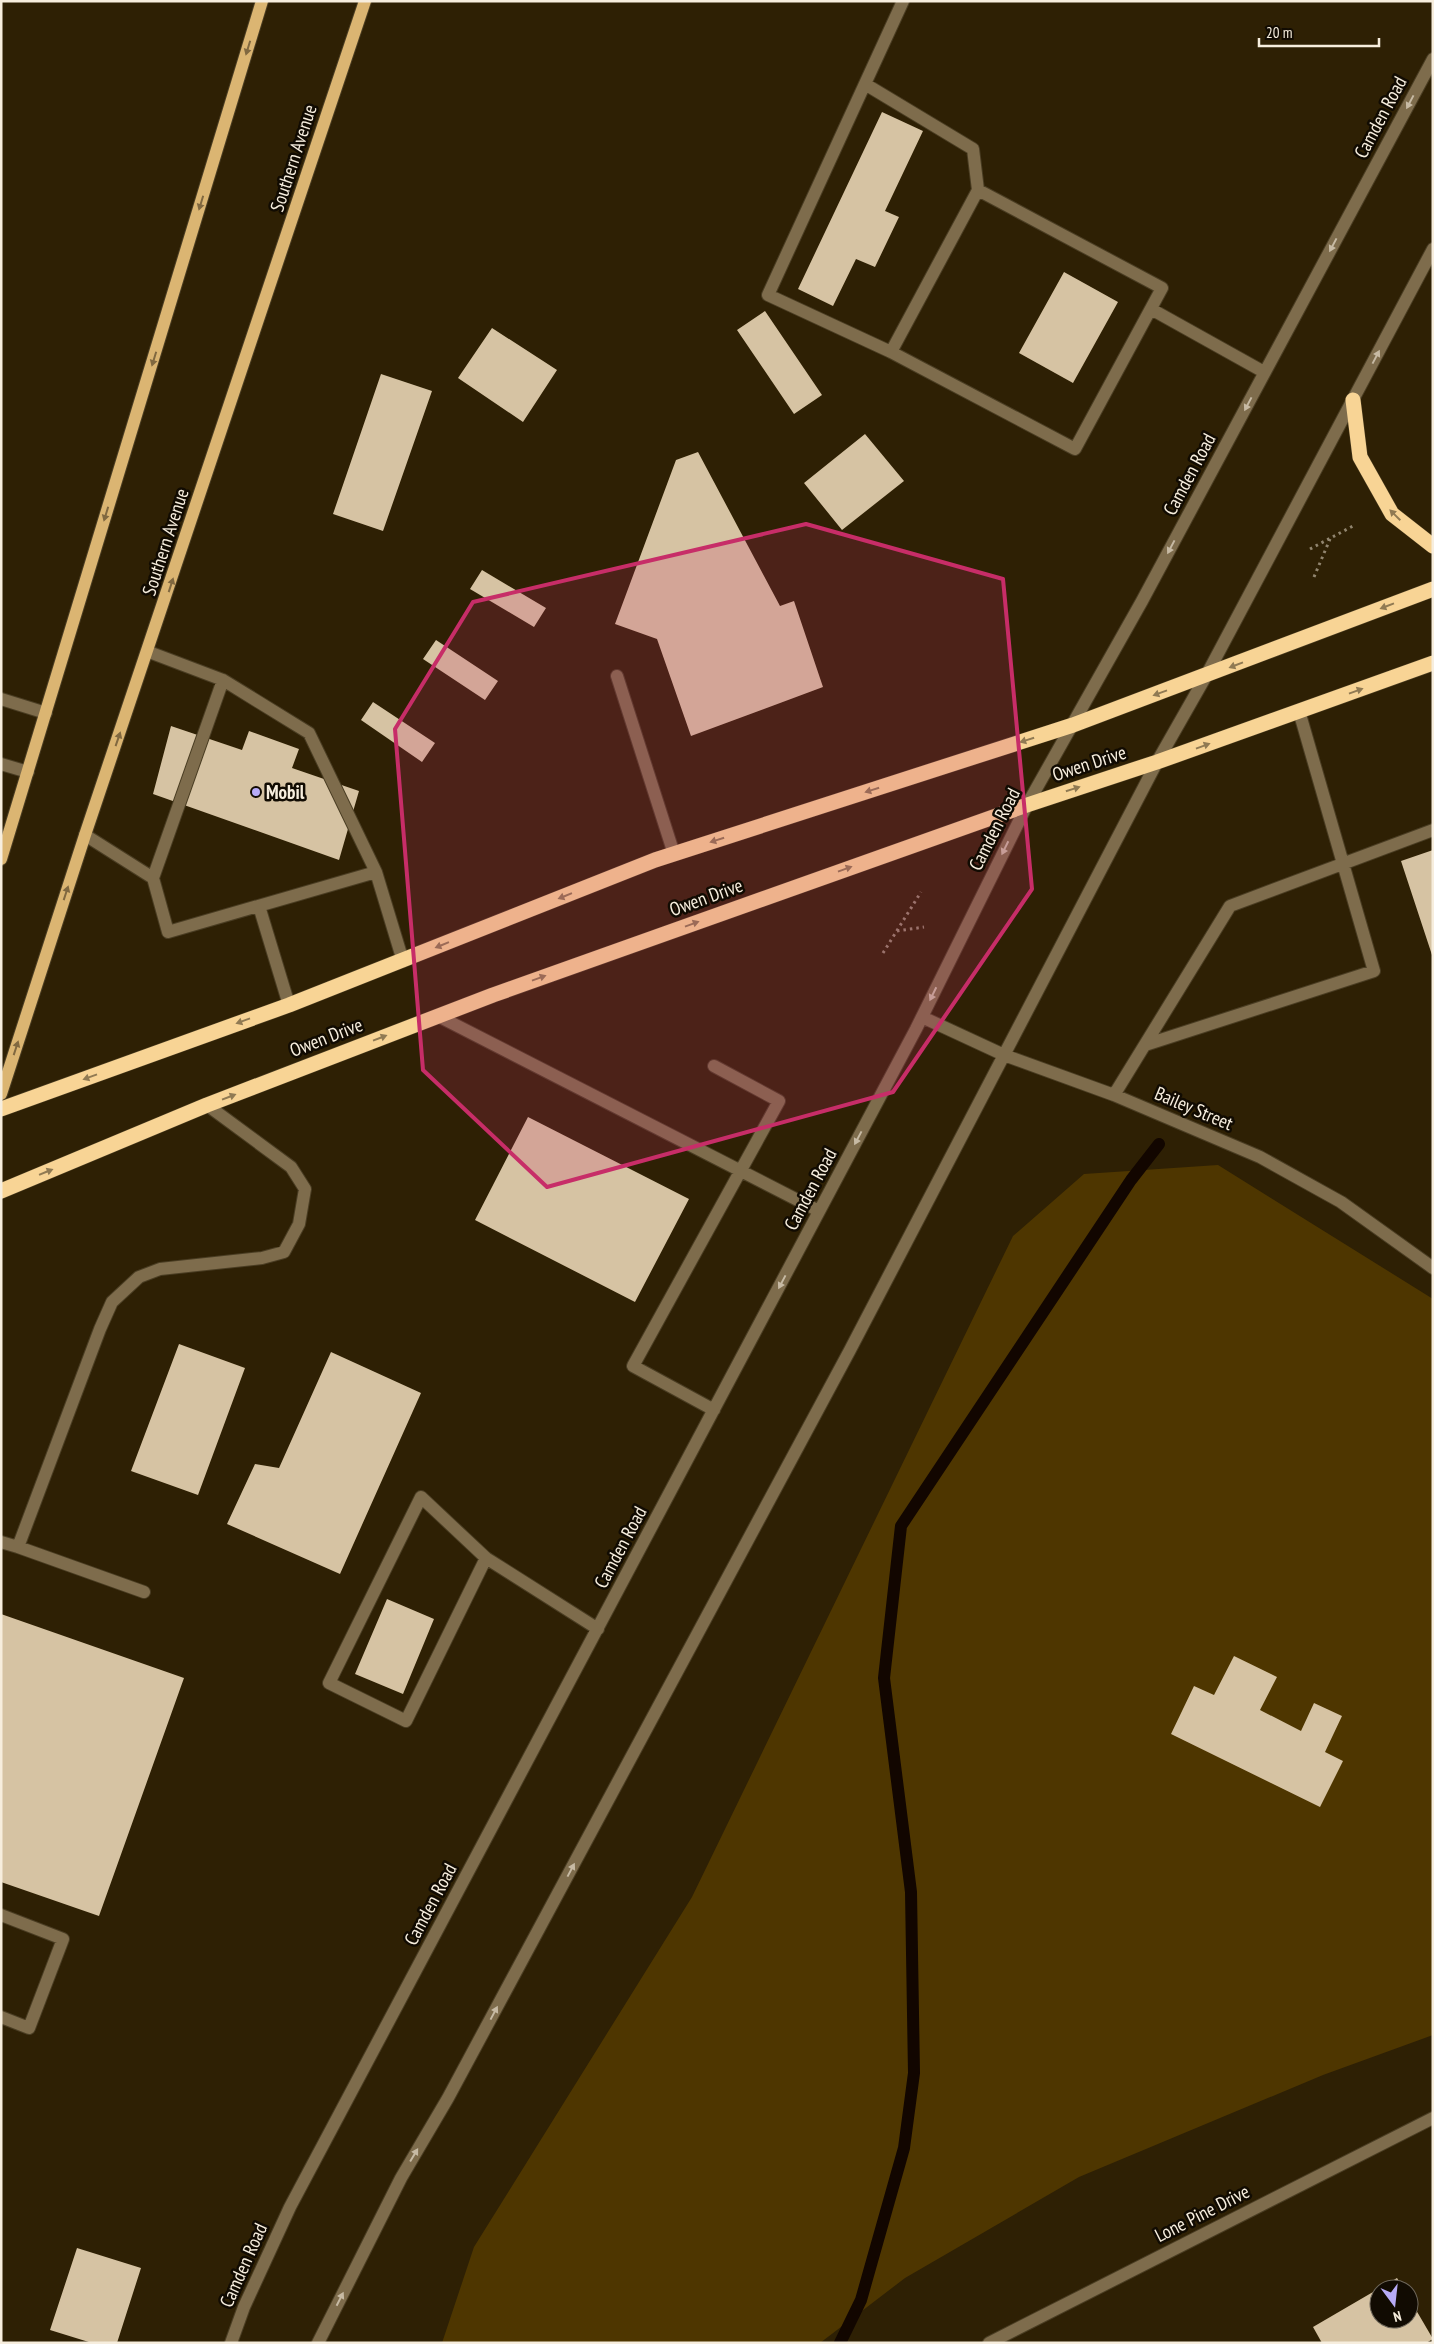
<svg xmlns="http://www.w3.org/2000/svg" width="1434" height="2344" viewBox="0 0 1434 2344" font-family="'PT Sans Narrow',sans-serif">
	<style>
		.green { fill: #4e3600 }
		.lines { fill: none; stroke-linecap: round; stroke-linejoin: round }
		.stream { stroke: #120600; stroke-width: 12 }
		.building { fill: #d6c3a3 }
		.minor-casing { stroke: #4a3d23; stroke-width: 14 }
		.major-casing { stroke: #4a3d23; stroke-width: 14 }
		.highway-casing { stroke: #4a3d23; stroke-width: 16 }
		.path { stroke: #91856f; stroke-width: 3; stroke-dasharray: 2.5 4; stroke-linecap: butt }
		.minor { stroke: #7e6c4c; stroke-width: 12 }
		.major { stroke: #dbb572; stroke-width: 12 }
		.highway { stroke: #f8d495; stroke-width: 15 }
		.oneway { fill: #806840 }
		.oneway2 { fill: #c7baa4 }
		.oneway3 { fill: #907a53 }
		.marked { fill: #c72d68; fill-opacity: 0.2; stroke: #c72d68; stroke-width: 4; stroke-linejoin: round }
		.poi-dot { fill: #b7abf7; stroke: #110b02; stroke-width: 2 }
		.labels { text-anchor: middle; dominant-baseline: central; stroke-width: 5; stroke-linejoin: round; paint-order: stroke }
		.street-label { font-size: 19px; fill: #f7eede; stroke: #110b02 }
		.poi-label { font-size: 19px; font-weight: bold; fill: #f7eede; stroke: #110b02; text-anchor: start }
	</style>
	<rect width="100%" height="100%" fill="#2e2004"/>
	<path class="green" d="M1218,1165L1433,1299V2035L1323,2075L1079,2177L905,2278L820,2343H442L474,2247L692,1897L1013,1236L1084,1174Z"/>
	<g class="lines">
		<path class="stream" d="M840,2343L861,2300L904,2148L914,2073L911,1892L884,1678L901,1526L1131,1180L1159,1144"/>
	</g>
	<path class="building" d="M882,112L923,131L885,211L899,217L875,267L856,259L833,306L798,289Z
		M1064,272L1118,302L1073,383L1019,353Z
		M765,311L822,395L794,414L737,330Z
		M492,328L557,370L523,422L458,378Z
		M381,374L432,391L383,531L333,514Z
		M865,434L904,481L842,530L804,483Z
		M698,452L780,606L794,601L823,687L691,736L657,639L615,624L676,460Z
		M482,570L546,608L534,627L470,589Z
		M436,640L498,681L485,700L423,659Z
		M373,702L435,743L422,762L361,720Z
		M171,726L242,750L249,731L299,749L292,768L359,791L339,860L153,794Z
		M1433,850V955H1432L1401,861Z
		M528,1117L689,1199L635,1302L475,1220Z
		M179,1344L245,1368L198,1495L131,1471Z
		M331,1352L421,1393L340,1574L227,1524L255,1464L279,1468Z
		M387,1599L434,1619L403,1694L355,1674Z
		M1,1614L184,1678L99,1916L1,1882Z
		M1234,1656L1277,1677L1260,1710L1301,1731L1314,1703L1342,1716L1325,1752L1343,1761L1320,1807L1171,1734L1194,1686L1214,1695Z
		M77,2248L141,2268L117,2343H92L50,2330Z
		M1397,2278L1404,2289H1379V2319H1409V2298L1433,2339L1426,2343H1322L1313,2327Z"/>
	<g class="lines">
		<g class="minor-casing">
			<path id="minor" d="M865,84L973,149L978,190
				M978,190L1162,288L1075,449L891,352Z
				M1151,309L1264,372
				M891,352L768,295L903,1
				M149,652L223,680
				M617,676L674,854
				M1,699L46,713
				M1,764L28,772
				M85,835L153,878
				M376,872L168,932L153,878L223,680L309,733L376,872L403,961
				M259,906L289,1005
				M438,1016L819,1211
				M922,1017L1004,1055L1114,1095L1260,1157L1341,1202L1433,1268
				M1145,1045L1374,971L1299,711
				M1114,1095L1230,906L1433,830
				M714,1410L633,1366L779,1101L714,1066
				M1,1542L18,1547L100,1329L112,1302L139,1277L160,1269L262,1258L284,1252L299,1224L305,1189L291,1167L207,1105
				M18,1547L144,1592
				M486,1558L421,1497L329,1683L406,1721L486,1558L598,1629
				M1,1915L63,1939L29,2028L1,2017
				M231,2343L244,2307L290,2207L916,1029L1027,805L1142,601L1433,59
				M318,2343L401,2178L448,2098L850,1350L1157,762L1206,676L1433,249
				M989,2343L1433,2118"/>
		</g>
		<g class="major-casing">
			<path id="major" d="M1,859L262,1
				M1,1094L85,835L365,1"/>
		</g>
		<g class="highway-casing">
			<path id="highway" d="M1353,400L1360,457L1392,514L1433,546
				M1,1109L289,1005L655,860L1073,725L1433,589
				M1,1191L207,1105L493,995L1027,805L1157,762L1433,663"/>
		</g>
		<path class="path" d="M1310,549L1353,526
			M1314,577L1330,539
			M897,931L924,927
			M883,953L921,892"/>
		<use href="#minor" class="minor"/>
		<use href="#major" class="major"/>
		<use href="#highway" class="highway"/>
	</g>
	<defs><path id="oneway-solid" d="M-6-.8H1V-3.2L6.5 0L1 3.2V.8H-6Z" transform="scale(1.25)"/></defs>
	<g class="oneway">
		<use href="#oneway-solid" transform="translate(248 48) rotate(107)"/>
		<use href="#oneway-solid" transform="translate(201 203) rotate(107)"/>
		<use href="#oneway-solid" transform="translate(154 359) rotate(107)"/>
		<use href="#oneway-solid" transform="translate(106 514) rotate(107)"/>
		<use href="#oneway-solid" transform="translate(171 585) rotate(-72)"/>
		<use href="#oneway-solid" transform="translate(118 739) rotate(-71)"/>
		<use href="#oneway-solid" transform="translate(66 893) rotate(-72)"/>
		<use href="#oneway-solid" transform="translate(16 1048) rotate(-72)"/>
	</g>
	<g class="oneway2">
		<use href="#oneway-solid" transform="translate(1410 102) rotate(118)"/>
		<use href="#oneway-solid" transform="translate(1333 245) rotate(118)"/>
		<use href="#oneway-solid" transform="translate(1376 357) rotate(-62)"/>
		<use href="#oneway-solid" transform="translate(1248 404) rotate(118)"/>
		<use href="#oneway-solid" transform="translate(1171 547) rotate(118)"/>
		<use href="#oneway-solid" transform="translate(1005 848) rotate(116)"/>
		<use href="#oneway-solid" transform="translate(933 994) rotate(116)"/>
		<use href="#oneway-solid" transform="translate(858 1138) rotate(118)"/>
		<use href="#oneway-solid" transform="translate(782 1282) rotate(118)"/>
		<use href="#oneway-solid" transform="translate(571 1870) rotate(-62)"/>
		<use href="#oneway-solid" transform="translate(494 2013) rotate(-62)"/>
		<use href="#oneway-solid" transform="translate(414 2155) rotate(-59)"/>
		<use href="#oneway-solid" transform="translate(340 2299) rotate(-63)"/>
	</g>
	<g class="oneway3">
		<use href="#oneway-solid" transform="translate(1395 515) rotate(-135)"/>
		<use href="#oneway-solid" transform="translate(1387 606) rotate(159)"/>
		<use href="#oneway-solid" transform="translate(1236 665) rotate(159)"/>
		<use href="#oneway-solid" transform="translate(1356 691) rotate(-20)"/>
		<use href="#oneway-solid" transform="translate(1160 693) rotate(160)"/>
		<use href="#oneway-solid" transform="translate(1027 740) rotate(162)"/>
		<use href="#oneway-solid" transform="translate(1203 746) rotate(-20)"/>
		<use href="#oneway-solid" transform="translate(1073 789) rotate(-18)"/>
		<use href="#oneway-solid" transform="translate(872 790) rotate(162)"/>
		<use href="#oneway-solid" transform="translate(717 840) rotate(162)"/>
		<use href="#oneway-solid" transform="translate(845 869) rotate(-20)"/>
		<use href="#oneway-solid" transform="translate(565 896) rotate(158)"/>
		<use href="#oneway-solid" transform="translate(692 924) rotate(-20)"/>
		<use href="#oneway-solid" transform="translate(442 945) rotate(158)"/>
		<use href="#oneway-solid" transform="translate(539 978) rotate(-20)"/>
		<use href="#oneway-solid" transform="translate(243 1021) rotate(160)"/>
		<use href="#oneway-solid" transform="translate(380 1038) rotate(-21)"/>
		<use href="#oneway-solid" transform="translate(90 1077) rotate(160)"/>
		<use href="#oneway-solid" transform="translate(229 1097) rotate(-21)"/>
		<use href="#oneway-solid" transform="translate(46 1172) rotate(-22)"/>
	</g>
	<path class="marked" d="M806,524L1003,579L1032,889L893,1092L547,1187L423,1070L395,729L473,602Z"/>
	<circle class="poi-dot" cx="256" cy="792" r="5"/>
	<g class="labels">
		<g class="street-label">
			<text transform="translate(1380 117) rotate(-62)">Camden Road</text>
			<text transform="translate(293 158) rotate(-72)">Southern Avenue</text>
			<text transform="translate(1189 474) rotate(-62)">Camden Road</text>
			<text transform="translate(165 542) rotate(-72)">Southern Avenue</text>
			<text transform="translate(1089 763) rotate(-18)">Owen Drive</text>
			<text transform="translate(994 829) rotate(-63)">Camden Road</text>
			<text transform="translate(706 897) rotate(-20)">Owen Drive</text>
			<text transform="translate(326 1037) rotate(-21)">Owen Drive</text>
			<text transform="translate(1194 1108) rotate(23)">Bailey Street</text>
			<text transform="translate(810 1189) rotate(-62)">Camden Road</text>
			<text transform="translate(620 1547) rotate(-62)">Camden Road</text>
			<text transform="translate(430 1904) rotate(-62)">Camden Road</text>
			<text transform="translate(1202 2213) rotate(-27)">Lone Pine Drive</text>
			<text transform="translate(243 2265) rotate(-66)">Camden Road</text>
		</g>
		<g class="poi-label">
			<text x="266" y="792">Mobil</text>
		</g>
	</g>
	<rect width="1434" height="2344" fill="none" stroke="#f7eede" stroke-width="5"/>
	<g transform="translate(1394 2304) rotate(165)"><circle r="24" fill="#110b02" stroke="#6d665a"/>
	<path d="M0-4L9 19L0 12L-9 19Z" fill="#b7abf7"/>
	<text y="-8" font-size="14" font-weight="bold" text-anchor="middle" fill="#f7eede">N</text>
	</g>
	<path d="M1259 38v8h120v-8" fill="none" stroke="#f7eede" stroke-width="2.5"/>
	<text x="1266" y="38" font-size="15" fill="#f7eede" stroke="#110b02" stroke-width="4" paint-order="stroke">20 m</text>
</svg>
